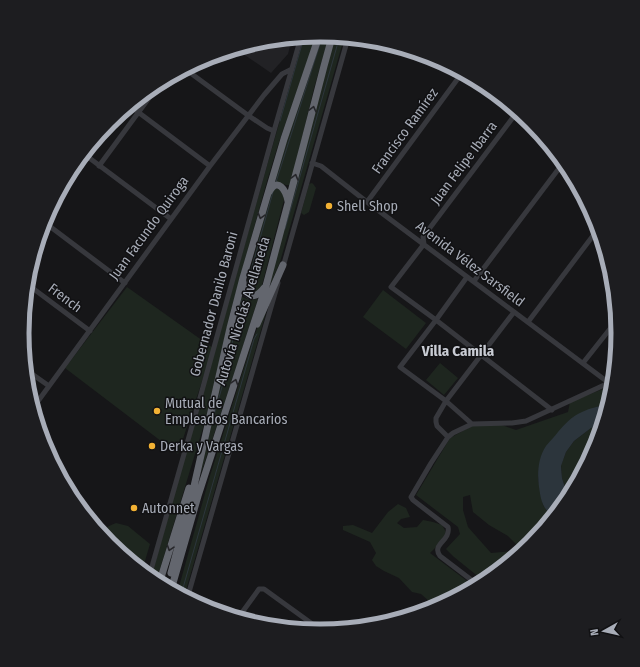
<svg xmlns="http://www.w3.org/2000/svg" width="640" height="667" viewBox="0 0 640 667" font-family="'Fira Sans Condensed',sans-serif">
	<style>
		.built { fill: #222225 }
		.green { fill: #1e261f; fill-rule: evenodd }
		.water { fill: #2c353c }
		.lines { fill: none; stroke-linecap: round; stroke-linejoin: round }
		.stream { stroke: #2c353c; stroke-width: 1 }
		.minor { stroke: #37383d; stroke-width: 5 }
		.highway { stroke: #63666e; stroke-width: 7 }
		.oneway { stroke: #26262a }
		.poi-dot { fill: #f2b134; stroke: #111113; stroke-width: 1.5 }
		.labels { text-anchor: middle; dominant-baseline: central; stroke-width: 3; stroke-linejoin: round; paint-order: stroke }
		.street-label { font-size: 14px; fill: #a8adb8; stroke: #111113 }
		.poi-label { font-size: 14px; fill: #a8adb8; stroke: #111113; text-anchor: start }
		.neighbourhood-label { font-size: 15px; font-weight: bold; fill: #c9ccd4; stroke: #111113 }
		.rim { fill: none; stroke: #a8adb8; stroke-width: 5 }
	</style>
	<rect width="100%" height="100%" fill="#161618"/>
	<path class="built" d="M292,38L288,54L271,73L236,49L262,41Z"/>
	<path class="green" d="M316,36L278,145L267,181L230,314L206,418L156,582L151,578L266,169L304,37Z
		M322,36H329L314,88L303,134L290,185C285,186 282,182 275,184L277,170Z
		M335,37L344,38L280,262L262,304Z
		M312,183L314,185L316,188L309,212L304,215L301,213L309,184Z
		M280,188L285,196L261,289L252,294L246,286L270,195L275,189Z
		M276,278L184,597L177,594L209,479L252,342Z
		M127,287L213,348L178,454L65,368Z
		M383,290L426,323L406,349L363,317Z
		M242,297L250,300L258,299L239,359L200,476L224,367L241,298Z
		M440,363L458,378L444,395L426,380Z
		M613,385L612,392L609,404L593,408L539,466L538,479L543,505L549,513L554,516L531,544L485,582L454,557L446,549L460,534L458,527L416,495L450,438L472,426L499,424L516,430L568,412L570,402ZM470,495L473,512L489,525L508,536L516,544L514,551L491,553L468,527L463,510V497Z
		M603,423L595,448L590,458H588L587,463L569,497L567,494L562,478L561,465L566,452L574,441L591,428Z
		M398,504L406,508L410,517L401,519L397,523L404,528L417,527L423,520L433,522L442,525L446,532L443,540L430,553L475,587L440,606L430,602L421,594L412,592L399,578L384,571L376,566L372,560L376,553L370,542L343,530V526L353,525L372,533L388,512Z
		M116,523L128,526L150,544L142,571L109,544L100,532L109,526Z"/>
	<path class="water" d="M609,404L603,423L591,428L574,441L566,452L561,466L562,478L567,494L569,497L554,516C542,509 541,500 539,487C537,473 538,458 546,446C550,441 555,436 558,432C565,424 572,416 582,412C590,408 600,406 609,404Z"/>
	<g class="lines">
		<path class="stream" d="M280,121L304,37
			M276,182L320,44
			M285,229L339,39
			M247,285L273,192
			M212,422L226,373L234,334L242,300
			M181,595L254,339L257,334"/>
		<path class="minor" d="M185,69L249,116L267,128L274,131
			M130,106L210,166
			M517,112L423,237L424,244L391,287L436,320L552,410
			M84,154L171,219
			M312,163L321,166L367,202L609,383
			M99,166L160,83
			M367,202L462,73
			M44,222L125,283
			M283,267L348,38
			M467,277L436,320L400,367L446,401L472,424
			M474,281L563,163
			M27,284L90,331
			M528,322L598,229
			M583,363L617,320
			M25,369L49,386
			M33,408L210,166L264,95L282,74L292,69
			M448,437L437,426L436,422V418L446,401L514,312
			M149,577L198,405L274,131L301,37
			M478,585L440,556C431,544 451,541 448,527L413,500L411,497L431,463L448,437L453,433L472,424L512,423L526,421L613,381
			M189,593L197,602L206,609
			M187,599L278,283
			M238,618L259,589H264L322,631"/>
		<path class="highway" d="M269,192C278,176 286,191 288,201
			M243,282C244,298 255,300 264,288
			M257,324L283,265
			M171,573L192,495L230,328L243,278L284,139L319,36
			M159,584L189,488
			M171,590L198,496L266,286L303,147L324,66L332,37"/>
	</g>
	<defs><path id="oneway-chevron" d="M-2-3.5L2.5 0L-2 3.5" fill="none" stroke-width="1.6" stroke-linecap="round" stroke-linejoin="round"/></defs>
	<g class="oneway">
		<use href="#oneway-chevron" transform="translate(313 109) rotate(-76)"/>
		<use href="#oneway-chevron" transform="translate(295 177) rotate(-75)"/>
		<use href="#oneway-chevron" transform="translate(261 216) rotate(106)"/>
		<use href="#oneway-chevron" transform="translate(235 382) rotate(-72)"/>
		<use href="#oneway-chevron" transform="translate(170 548) rotate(108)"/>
	</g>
	<g class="poi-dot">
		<circle cx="329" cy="206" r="4"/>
		<circle cx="157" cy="411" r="4"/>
		<circle cx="152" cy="446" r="4"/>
		<circle cx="134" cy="508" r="4"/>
	</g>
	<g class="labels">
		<g class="street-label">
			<text transform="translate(405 131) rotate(-54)">Francisco Ramírez</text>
			<text transform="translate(464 163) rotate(-53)">Juan Felipe Ibarra</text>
			<text transform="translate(149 228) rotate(-54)">Juan Facundo Quiroga</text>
			<text transform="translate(470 264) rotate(37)">Avenida Vélez Sarsfield</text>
			<text transform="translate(65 298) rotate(37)">French</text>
			<text transform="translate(214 304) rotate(-75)">Gobernador Danilo Baroni</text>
			<text transform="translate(243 311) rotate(-73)">Autovía Nicolás Avellaneda</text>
		</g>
		<g class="poi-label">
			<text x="337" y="206">Shell Shop</text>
			<text x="165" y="403">Mutual de<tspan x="165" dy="16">Empleados Bancarios</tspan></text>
			<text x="160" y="446">Derka y Vargas</text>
			<text x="142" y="508">Autonnet</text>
		</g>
		<g class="neighbourhood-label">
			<text x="458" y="351">Villa Camila</text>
		</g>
	</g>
	<path d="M0 0H640V667H0ZM29 333a291 291 0 1 1 582 0a291 291 0 1 1-582 0Z" fill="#1d1d20" fill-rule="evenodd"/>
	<path class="rim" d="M29 333a291 291 0 1 1 582 0a291 291 0 1 1-582 0Z"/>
	<g transform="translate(604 631) rotate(262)" stroke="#111113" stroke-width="3" paint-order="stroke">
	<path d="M0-3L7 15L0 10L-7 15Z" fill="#a8adb8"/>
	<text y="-6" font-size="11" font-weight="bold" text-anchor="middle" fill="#a8adb8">N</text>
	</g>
</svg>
